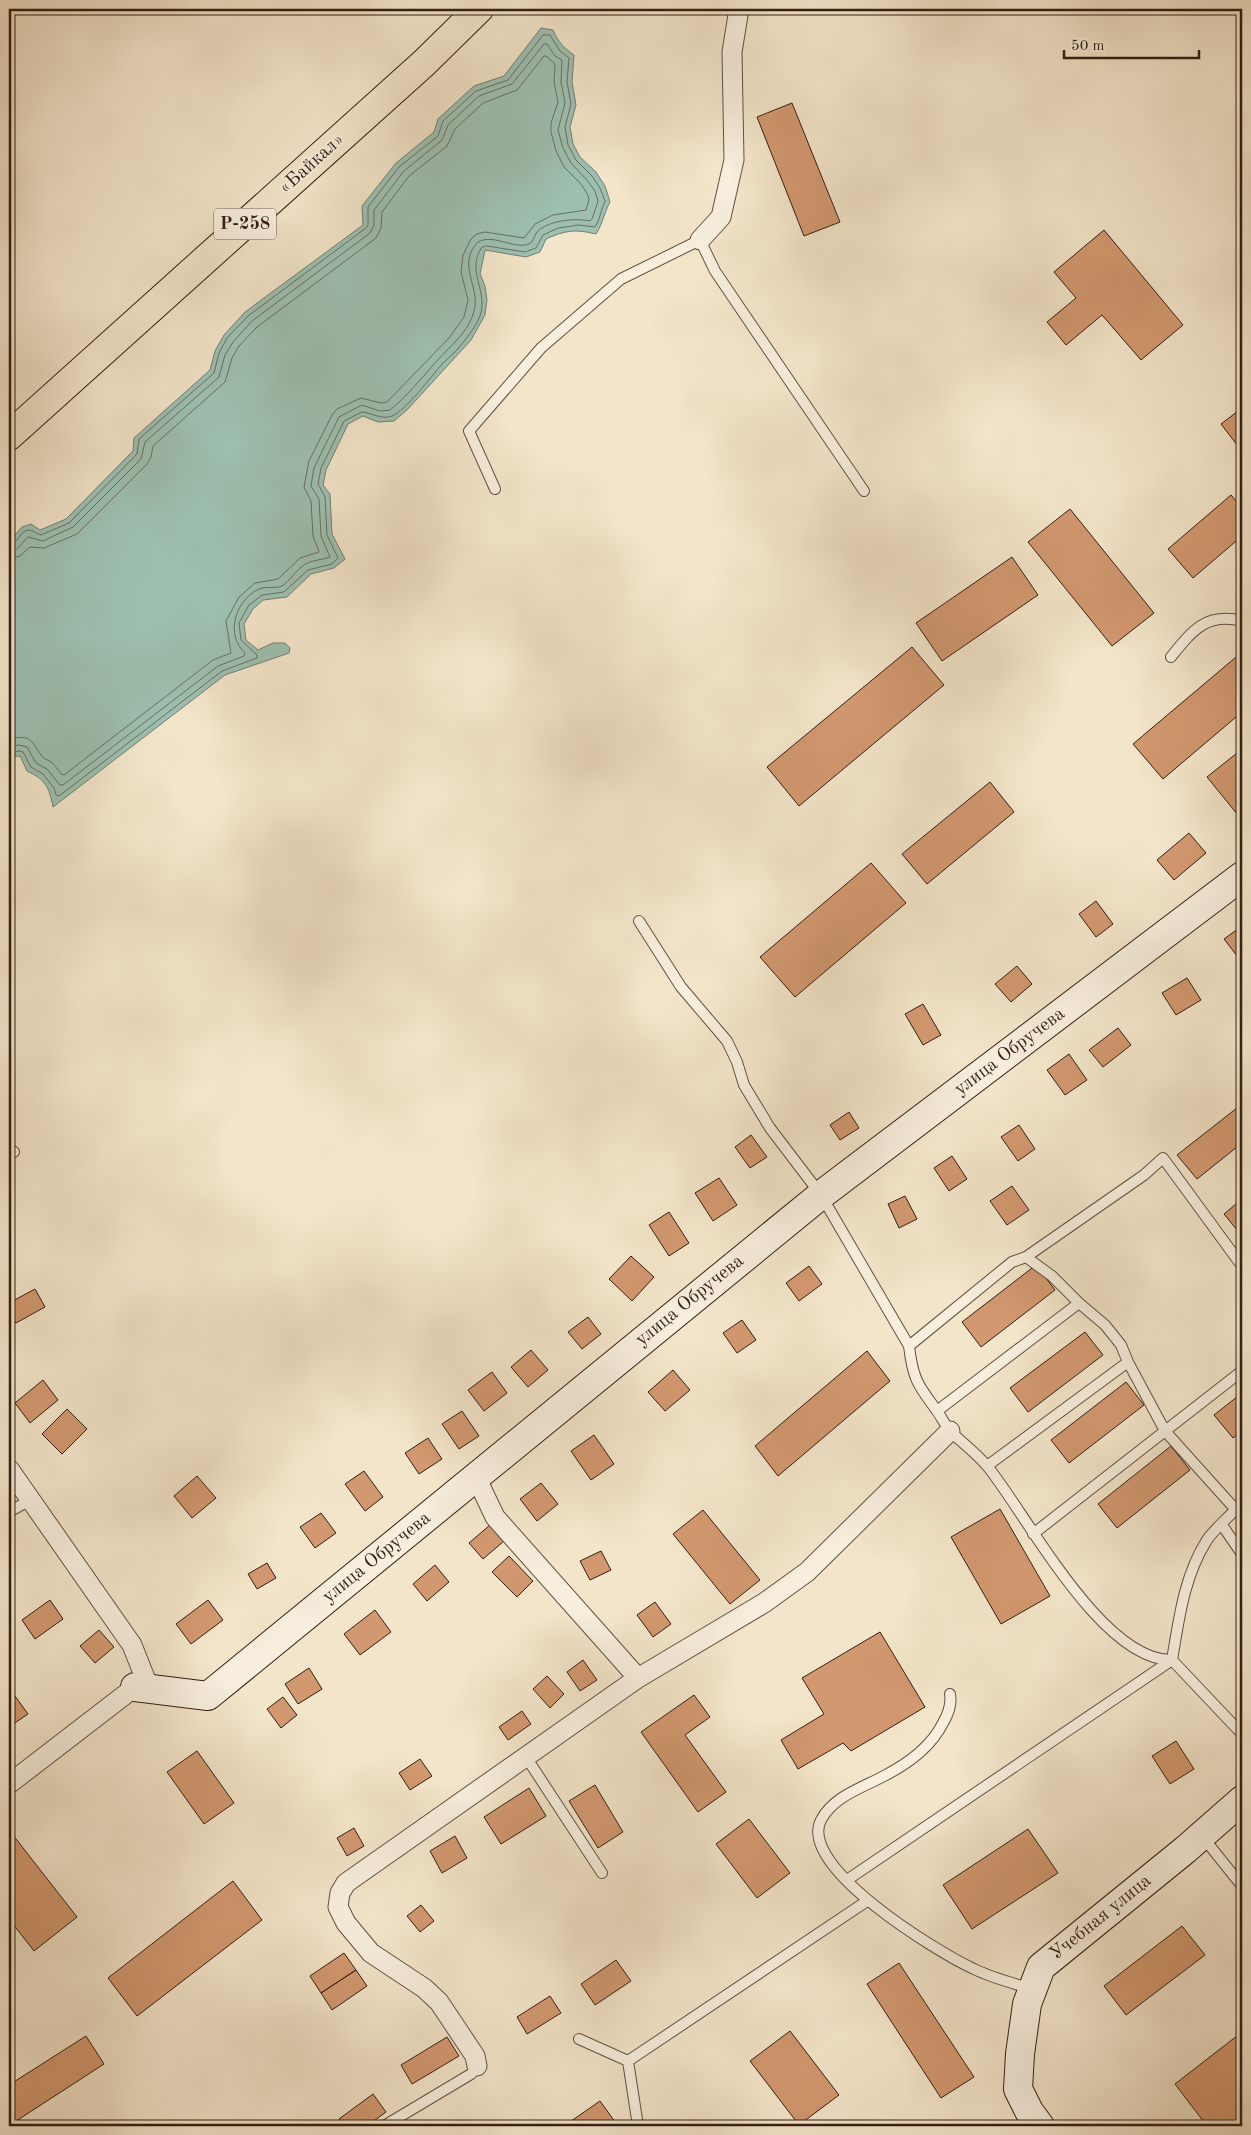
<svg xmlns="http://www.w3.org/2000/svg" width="1251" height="2135" viewBox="0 0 1251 2135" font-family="'Old Standard TT',serif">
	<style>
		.water { fill: #9dc0b1; stroke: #737f72 }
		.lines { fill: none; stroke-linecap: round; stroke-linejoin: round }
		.shore { stroke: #686f62; stroke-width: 1 }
		.building { fill: #d2986f; stroke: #331e13 }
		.lane-casing { stroke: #635041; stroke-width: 12 }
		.street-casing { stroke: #635041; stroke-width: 21 }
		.secondary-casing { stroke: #331e13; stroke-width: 30 }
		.highway-casing { stroke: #331e13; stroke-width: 30 }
		.lane { stroke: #f7eedd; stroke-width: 10 }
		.street { stroke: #f7eedd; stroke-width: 19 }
		.secondary { stroke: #f7eedd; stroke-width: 28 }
		.highway { stroke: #f3e5ca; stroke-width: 28 }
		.labels { text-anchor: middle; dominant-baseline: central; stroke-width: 4; stroke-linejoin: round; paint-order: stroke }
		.shield { fill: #f7eedd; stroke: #6e5c50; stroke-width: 1 }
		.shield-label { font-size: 18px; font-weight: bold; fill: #331e13 }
		.street-label { font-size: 19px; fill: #331e13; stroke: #f7eedd }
	</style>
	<rect width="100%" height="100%" fill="#f3e5ca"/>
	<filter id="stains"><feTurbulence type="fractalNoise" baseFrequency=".004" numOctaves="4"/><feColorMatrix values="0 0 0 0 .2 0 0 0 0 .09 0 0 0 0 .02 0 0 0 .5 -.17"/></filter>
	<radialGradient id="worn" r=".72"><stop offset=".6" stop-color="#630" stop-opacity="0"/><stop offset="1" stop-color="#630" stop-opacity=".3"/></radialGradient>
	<path class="water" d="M541,28L553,30C558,42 564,48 574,55L572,82L576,105L570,127L573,144L580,157L596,172L605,186L610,202C604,213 603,223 596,234C575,229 566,230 546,239L540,252L526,257L485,250L480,274L485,286L487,300L485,315L471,340L407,410L394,421L378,422L363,416L348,424L326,470L323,485L330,494L332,534L345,559L334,568L311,574L287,597L263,600L253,609L244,624L246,640L258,650L273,643H285L290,648L289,653L225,675L53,807C49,787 46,780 27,771L20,756L9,757V542L22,527L31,524L40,530L66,519L133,451L134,438L210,370L215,351L224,335L245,312L363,225L362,206L396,163L434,132L438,119L474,86L504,76Z"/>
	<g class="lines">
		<path class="shore" d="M9,545C18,544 20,530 29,530C32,530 37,534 41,535L69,523L137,454L139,439L214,373L219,353L227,338L248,316L366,228L368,225V207L399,167L438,136L443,121L476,91L508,80L543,35H550L560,51L569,58L567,82L571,104L565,127L568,145L576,160L592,176L600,188L605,201C601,209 600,220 595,227L579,225L558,228L543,235L536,248L525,252L487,246L482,247C466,270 487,289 481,313C478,324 468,336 461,345C456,352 448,358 442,364C432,376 405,411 392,416C382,420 372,413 362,412L344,421L321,468L318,484L325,497L327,535L338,558L332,564L308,570L284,592L262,595L249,605L239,623L241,640L257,655V658L222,671L59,796L56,795L54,788L43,774L31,767L23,752L19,751L9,753
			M9,551L17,549L28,537L43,541L73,527L141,459L145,442L219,377L225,355L233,342L252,321L370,233L374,225V210L404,171L442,140L448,125L479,96L512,84L544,44H547L555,56L562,60L561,82L565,103L558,130L563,148L571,163L587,180L595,191L598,201L592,219L590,221C576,218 548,220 537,232C533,237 534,244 525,245C510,247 492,234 478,242C456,264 481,288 474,311C469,332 449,347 435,363C421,379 407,396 390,410L380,411L362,405L339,417L314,468L311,486L319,499L321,536L330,557C322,560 311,560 304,565C296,570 290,581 282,586C275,589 266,586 259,589C235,600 225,635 245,653L244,656L218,666L63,785H60L47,769L36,763L27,747L19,745L9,747
			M9,559L20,556L30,547L44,548L77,534L147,464L151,457L153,446L225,382L232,358L239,346L257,327L376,238L381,228L382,212L409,176L447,146L455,129L483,103L517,90L544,56H546L555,64L554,82L558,102L551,123V132L556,151L564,167L581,184L588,195L589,200L586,210L553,215L535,224L524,238L485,232L477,234L471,239L463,255L461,272L468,300L464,317L449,338L387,402L381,403L361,398L337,409L332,415L309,461L304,487L311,501L313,536L319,552L300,558L278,579L255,583L239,597L226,621L231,653L213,660L64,775L61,774C58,770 55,765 51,762C47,759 43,759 41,755C31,740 30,734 9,739"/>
	</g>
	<path class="building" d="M792,103L840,222L804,236L757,117Z
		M1104,230L1183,325L1141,360L1102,315L1066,345L1047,322L1076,298L1054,272Z
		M1242,408V449L1241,450L1221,424Z
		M1231,495L1242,508V536L1193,578L1168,549Z
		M1070,509L1154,613L1112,646L1028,542Z
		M1012,557L1038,595L942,661L916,623Z
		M912,647L944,685L799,806L767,767Z
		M1242,652V712L1163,779L1133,744Z
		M1242,749V820L1207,777Z
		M990,782L1014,812L927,884L902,854Z
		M1189,833L1206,853L1174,880L1157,860Z
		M871,863L906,903L795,997L760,957Z
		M1096,901L1113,924L1096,937L1079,914Z
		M1242,926V960L1241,961L1224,939Z
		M1017,966L1032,984L1011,1002L995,984Z
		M1187,978L1201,1000L1176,1015L1162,993Z
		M923,1004L941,1035L923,1045L905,1014Z
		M1118,1028L1131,1045L1103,1067L1089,1050Z
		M1069,1054L1087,1080L1065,1095L1047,1070Z
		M1242,1104V1143L1197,1179L1177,1155Z
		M849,1112L859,1128L840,1140L830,1125Z
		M1019,1125L1035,1149L1018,1161L1001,1137Z
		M751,1135L767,1157L750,1168L735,1147Z
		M952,1156L967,1179L949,1191L934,1168Z
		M719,1178L737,1205L713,1221L695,1193Z
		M1012,1186L1029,1210L1007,1225L990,1201Z
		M905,1196L917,1219L899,1228L888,1204Z
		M1242,1199V1236L1224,1214Z
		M669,1212L689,1243L669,1256L649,1225Z
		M631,1256L654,1277L632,1301L609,1279Z
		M1036,1265L1055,1290L981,1347L962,1322Z
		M809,1266L822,1284L799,1301L786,1283Z
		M35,1289L45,1307L16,1323L9,1311V1303Z
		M588,1317L601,1334L582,1349L568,1332Z
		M742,1320L756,1340L737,1353L723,1333Z
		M1085,1332L1103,1355L1028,1412L1010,1388Z
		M531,1350L548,1370L528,1387L511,1367Z
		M867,1351L890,1381L778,1476L755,1446Z
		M673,1370L690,1390L665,1411L648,1392Z
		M492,1372L507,1393L484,1411L468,1390Z
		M43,1380L58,1400L30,1423L15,1403Z
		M1126,1382L1144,1405L1069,1463L1051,1440Z
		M1242,1393V1431L1233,1438L1214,1415Z
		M67,1409L87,1429L62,1454L42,1434Z
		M462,1411L479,1436L459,1449L442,1424Z
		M594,1435L614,1464L591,1480L571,1451Z
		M428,1438L442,1459L419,1474L405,1453Z
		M1171,1446L1190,1470L1117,1528L1098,1504Z
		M364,1471L383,1497L365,1511L345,1484Z
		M197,1476L216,1498L192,1518L174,1496Z
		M541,1483L558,1504L537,1521L520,1499Z
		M1000,1509L1050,1596L1001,1624L951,1537Z
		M703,1510L760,1580L730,1604L673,1534Z
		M321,1513L336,1533L315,1548L300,1527Z
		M490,1525L504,1541L483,1559L469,1543Z
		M601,1551L611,1570L590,1580L580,1561Z
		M509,1556L533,1581L517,1597L492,1572Z
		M267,1563L276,1578L257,1589L248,1574Z
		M435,1565L449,1582L427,1601L413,1584Z
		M50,1600L63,1619L35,1639L22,1620Z
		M208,1600L223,1620L191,1644L176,1624Z
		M655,1602L671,1624L653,1637L637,1615Z
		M375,1610L391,1632L360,1655L344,1634Z
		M99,1630L114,1647L95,1663L80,1646Z
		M880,1632L925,1707L851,1751L843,1743L798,1769L781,1740L824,1714L802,1678Z
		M583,1660L597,1680L580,1691L567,1672Z
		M309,1668L322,1689L298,1704L285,1684Z
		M547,1676L564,1694L550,1708L533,1689Z
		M694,1695L710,1717L685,1735L726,1792L698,1812L641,1732Z
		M15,1696L28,1714L9,1727V1700Z
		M283,1697L297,1715L281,1728L267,1709Z
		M522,1711L531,1724L508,1740L499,1727Z
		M1176,1741L1194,1769L1170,1784L1152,1756Z
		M197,1751L234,1803L204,1824L167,1772Z
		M420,1759L432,1776L410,1790L399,1773Z
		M595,1785L623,1832L598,1848L569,1801Z
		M529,1788L546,1816L501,1844L484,1817Z
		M749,1819L790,1873L757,1898L716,1844Z
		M354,1828L364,1846L347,1856L337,1838Z
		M1028,1829L1058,1873L972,1929L943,1885Z
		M9,1830L77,1917L34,1951L9,1919Z
		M455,1836L467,1858L442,1873L430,1851Z
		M233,1881L262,1920L137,2016L108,1978Z
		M421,1905L434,1921L420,1932L407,1916Z
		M1182,1926L1205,1955L1126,2015L1104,1986Z
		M344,1953L356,1970L321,1993L310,1976Z
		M616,1960L631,1981L595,2005L581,1984Z
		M899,1963L974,2077L941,2098L867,1984Z
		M356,1970L367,1986L332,2010L321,1993Z
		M550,1996L561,2013L527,2034L517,2017Z
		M790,2031L839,2095L799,2125L750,2061Z
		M1242,2032V2126H1207L1175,2084Z
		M86,2036L104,2064L10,2125L9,2085Z
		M447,2037L459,2056L412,2084L401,2065Z
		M373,2094L386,2112L367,2126H344L339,2119Z
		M600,2101L618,2126H564Z"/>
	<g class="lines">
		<g class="lane-casing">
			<path id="lane" d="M495,489L469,431L541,348L621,279L700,240L715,271L864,491
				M1171,657C1192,631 1206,612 1242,621
				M639,921L681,987L727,1041L737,1062L744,1085L770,1128L821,1195L909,1346C913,1380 918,1385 937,1411C942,1418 946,1427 952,1433C964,1444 978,1455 988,1467C1028,1517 1102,1661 1172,1660L1242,1734
				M9,1148L14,1152
				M1026,1257L1052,1276L1079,1303L1105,1325L1121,1345L1128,1362L1165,1431L1236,1510
				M909,1346L1012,1262L1026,1257L1144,1175L1163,1158L1242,1266
				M937,1411L1079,1303
				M987,1466L1128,1362
				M9,1512L30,1500
				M1222,1525L1242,1554
				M1033,1534L1242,1371
				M950,1694C952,1705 948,1714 943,1723C931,1747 906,1765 882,1777C861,1788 833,1797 821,1820C797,1867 939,1953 974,1969C992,1978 1013,1983 1032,1989
				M526,1757L602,1873
				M1202,1836L1242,1886
				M847,1880L1172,1660C1179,1619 1184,1576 1207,1540C1212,1532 1234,1511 1242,1504
				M579,2039L628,2061
				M384,2126L471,2074L477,2066
				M638,2126L628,2061L867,1901"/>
		</g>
		<g class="street-casing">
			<path id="street" d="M700,240L721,217L734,160L732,52L739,9
				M9,1469L132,1645L149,1688
				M476,1477L495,1517L638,1678
				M9,1784L135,1687
				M477,2066L475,2056L439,2002L424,1988L371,1953L346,1923L338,1907L340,1893L346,1883L638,1678L764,1603L807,1572L950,1431"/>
		</g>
		<g class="secondary-casing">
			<path id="secondary" d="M135,1687L208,1696L821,1195L1242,876
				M1040,2126L1029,2111L1018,2089L1020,2054L1027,2004L1041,1967L1185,1850L1242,1800"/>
		</g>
		<g class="highway-casing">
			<path id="highway" d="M9,436L424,63L479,9"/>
		</g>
		<use href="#lane" class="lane"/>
		<use href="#street" class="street"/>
		<use href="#secondary" class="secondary"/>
		<use href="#highway" class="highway"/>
	</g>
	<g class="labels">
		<rect class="shield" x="214" y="208.5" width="62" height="31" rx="4"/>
		<g class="shield-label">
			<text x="245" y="224">Р-258</text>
		</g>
		<g class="street-label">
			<text transform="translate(312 164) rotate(-42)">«Байкал»</text>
			<text transform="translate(1010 1052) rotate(-37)">улица Обручева</text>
			<text transform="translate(690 1301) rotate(-39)">улица Обручева</text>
			<text transform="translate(377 1558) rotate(-39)">улица Обручева</text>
			<text transform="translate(1101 1918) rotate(-39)">Учебная улица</text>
		</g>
	</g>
	<rect width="1251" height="2135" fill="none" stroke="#f3e5ca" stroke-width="30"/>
	<rect x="10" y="10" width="1231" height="2115" fill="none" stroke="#331e13" stroke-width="2.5"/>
	<rect x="15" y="15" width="1221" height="2105" fill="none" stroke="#331e13"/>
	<path d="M1064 50v8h135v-8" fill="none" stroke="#331e13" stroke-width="2.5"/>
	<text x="1071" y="50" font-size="15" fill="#331e13" stroke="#f7eedd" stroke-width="4" paint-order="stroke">50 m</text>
	<rect width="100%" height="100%" filter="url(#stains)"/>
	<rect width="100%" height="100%" fill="url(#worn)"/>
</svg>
